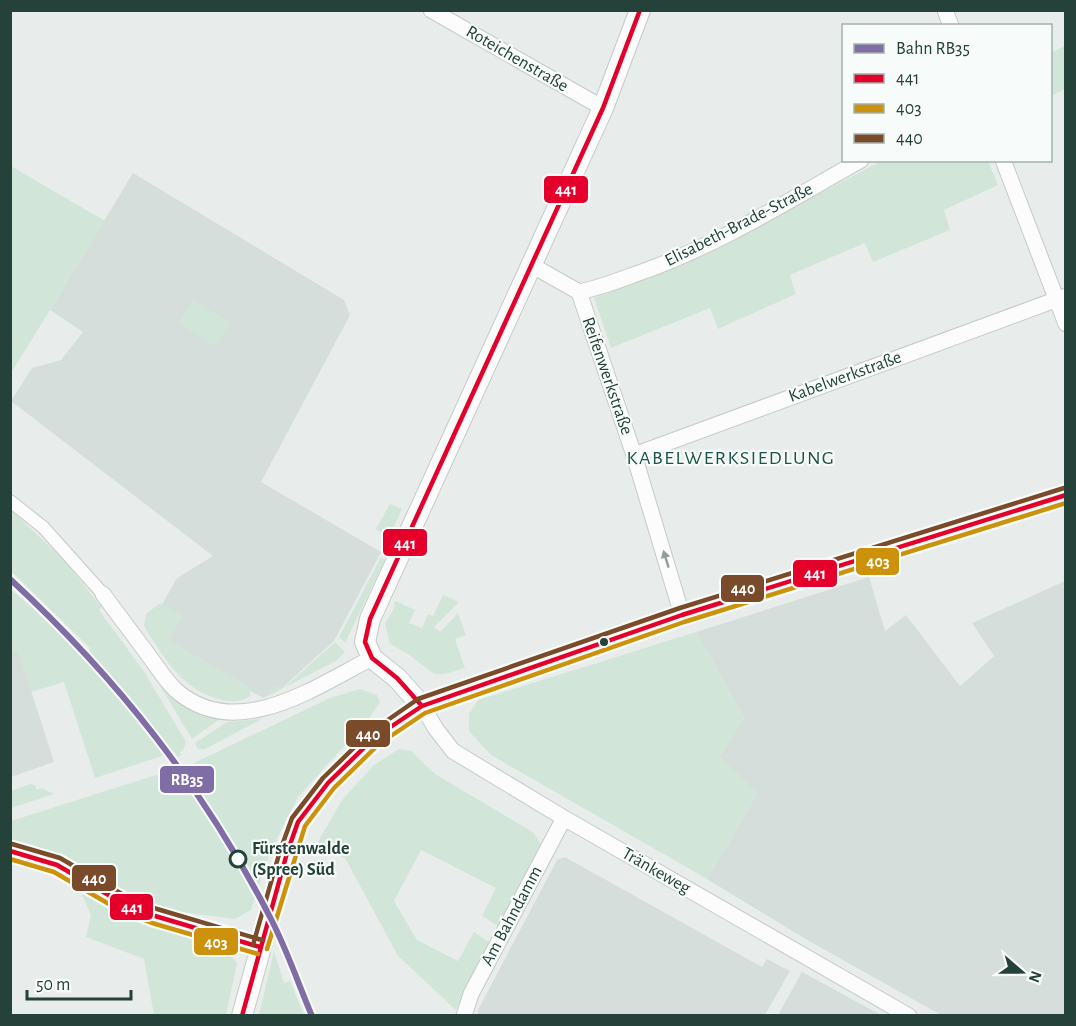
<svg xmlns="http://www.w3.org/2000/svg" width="1076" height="1026" viewBox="0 0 1076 1026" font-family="'Alegreya Sans',sans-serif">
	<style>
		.built { fill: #d6dedb }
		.green { fill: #d1e6d8 }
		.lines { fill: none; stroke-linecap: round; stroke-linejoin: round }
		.pedestrian-casing { stroke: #c5cac8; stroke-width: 14 }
		.minor-casing { stroke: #c5cac8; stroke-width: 17 }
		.tertiary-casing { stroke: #c5cac8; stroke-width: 22 }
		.pedestrian { stroke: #fcfcfc; stroke-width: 12 }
		.minor { stroke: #fcfcfc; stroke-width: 15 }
		.tertiary { stroke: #fcfcfc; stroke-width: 20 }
		.bus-1-casing { stroke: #f7fbf9; stroke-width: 9 }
		.bus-2-casing { stroke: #f7fbf9; stroke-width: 9 }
		.bus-3-casing { stroke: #f7fbf9; stroke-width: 9 }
		.bus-1 { stroke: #e4002b; stroke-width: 4.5 }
		.bus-2 { stroke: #cd920c; stroke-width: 4.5 }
		.bus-3 { stroke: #7a4b2a; stroke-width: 4.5 }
		.rail-1-casing { stroke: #f7fbf9; stroke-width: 10 }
		.rail-1 { stroke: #816da6; stroke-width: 6 }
		.oneway { fill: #909f9b }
		.bus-dot { fill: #24423a; stroke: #f7fbf9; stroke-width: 2 }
		.stop-dot { fill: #f7fbf9; stroke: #24423a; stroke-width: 3 }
		.labels { text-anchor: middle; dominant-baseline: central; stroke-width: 4.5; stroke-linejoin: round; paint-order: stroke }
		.street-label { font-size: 18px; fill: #24423a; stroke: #f7fbf9 }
		.stop-label { font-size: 18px; font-weight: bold; fill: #24423a; stroke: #f7fbf9; text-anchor: start }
		.neighbourhood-label { font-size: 20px; letter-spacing: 1.5px; fill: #1f5548; stroke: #f7fbf9 }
		.line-badge { stroke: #f7fbf9; stroke-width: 2 }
		.badge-label { font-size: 16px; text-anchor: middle; font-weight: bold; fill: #fff }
	</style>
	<rect width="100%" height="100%" fill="#e8edeb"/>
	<path class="built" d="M133,173L344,300L350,315L261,482L381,552L334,641L281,689L263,698L147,631L177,578L213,556L11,401L32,368L61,360L83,332L50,310Z
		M869,577L885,631L906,615L960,686L994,656L972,623L1065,581V1015H941L809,941L707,879L757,794L719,757L744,718L696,632Z
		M18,650L54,762L11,777L10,653Z
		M565,857L762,967L767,959L790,971L765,1015H478V1010L557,860Z
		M802,972L881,1015H778Z"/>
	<path class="green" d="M1065,46V89L1051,96V53Z
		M881,161H988L998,185L944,210L950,230L873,262L865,243L790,275L796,294L718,329L710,308L611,348L594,298L668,270L723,245Z
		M11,166L105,221L11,373Z
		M193,300L230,323L215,346L179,323Z
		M390,504L402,509L389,537L376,529Z
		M11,510L63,559L99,604L104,605L99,610L145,673L186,742L183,750L180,752L181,755L178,757L174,752L95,778L64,682L31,692L18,651L11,653L10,589L33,608L87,662L90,648L11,571Z
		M381,557L385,560L345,643L339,637Z
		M443,595L459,602L434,627L440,632L458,613L466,635L455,639L465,668L445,674H434L408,654L390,644L385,624L394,608L395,601L415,610L409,623L422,628L428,614L433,616Z
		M160,603L183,616L168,640L251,688L250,696C240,703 230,702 219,699C183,691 162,655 144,626L146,614Z
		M696,632L744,718L719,757L757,794L707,879L491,755L469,731V714L478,700Z
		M335,642L345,652L336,661L268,696L273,686L285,687Z
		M161,684C179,701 195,713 220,719L192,739L160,686Z
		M360,689L377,695L380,702L367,721L298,797L271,850L251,910L235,919L172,911L116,889L66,858L29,844L11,840V821L194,763L330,698Z
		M262,719L205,749H198L195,743L227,722Z
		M399,749L411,751L435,774L533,832L541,844L498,926L482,916L496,888L421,850L394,901L417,940L458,961L474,932L489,942L456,1010L398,956L345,858L315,847L342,800L374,765Z
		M30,784L35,785L37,790L42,788L54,794L11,808V791Z
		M80,890L128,916L221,949L232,957L237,963L226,1015H154L144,959L86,937L91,915Z
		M274,951L284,983L290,981L304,1015H259Z"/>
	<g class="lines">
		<g class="pedestrian-casing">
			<path id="pedestrian" d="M10,501L43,527L103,594"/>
		</g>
		<g class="minor-casing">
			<path id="minor" d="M431,10L603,108
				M945,10L951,26
				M1003,160L1066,324
				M533,266L579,292L634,455L682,615
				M579,292C599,288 617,281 636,274C715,247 788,201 861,160
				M634,455L1066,296
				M103,594C119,616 136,638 152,660C160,671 168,684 178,692C238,742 315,687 372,658
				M422,706L436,729L453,751L564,818L909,1016
				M10,851L57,865L124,904L155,916L260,947
				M464,1016L471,994L564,818"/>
		</g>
		<g class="tertiary-casing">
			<path id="tertiary" d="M422,706L397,678L372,658L365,642L370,619L603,108L640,10
				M242,1016L287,853L298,822L328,783L374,738L422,706L682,615L1066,495"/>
		</g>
		<use href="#pedestrian" class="pedestrian"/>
		<use href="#minor" class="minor"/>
		<use href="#tertiary" class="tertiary"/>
		<g class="bus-1-casing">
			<path id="bus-1" d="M422,706L397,678L372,658L365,642L370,619L603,108L640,10
				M10,851L57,865L124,904L155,916L260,947
				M242,1016L287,853L298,822L328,783L374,738L422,706L682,615L1066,495"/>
		</g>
		<g class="bus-2-casing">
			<path id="bus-2" d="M10,859L54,872L121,911L152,923L258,954
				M267,949L305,826L334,788L379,744L425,713L684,622L1066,503"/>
		</g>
		<g class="bus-3-casing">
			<path id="bus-3" d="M12,844L60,858L127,897L157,909L262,940
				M253,945L280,851L292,818L323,778L369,733L418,699L680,608L1064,488"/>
		</g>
		<use href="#bus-1" class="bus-1"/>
		<use href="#bus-2" class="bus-2"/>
		<use href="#bus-3" class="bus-3"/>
		<g class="rail-1-casing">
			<path id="rail-1" d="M10,579C118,679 204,788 271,919C287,950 298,983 312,1016"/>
		</g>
		<use href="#rail-1" class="rail-1"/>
	</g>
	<defs><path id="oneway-solid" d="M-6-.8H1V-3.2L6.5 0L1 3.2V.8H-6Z" transform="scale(1.5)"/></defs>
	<use class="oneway" href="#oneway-solid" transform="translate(666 559) rotate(-107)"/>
	<circle class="bus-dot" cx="604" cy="642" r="5"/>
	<circle class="stop-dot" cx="238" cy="859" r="8"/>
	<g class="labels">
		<g class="street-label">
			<text transform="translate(517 59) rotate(30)">Roteichenstraße</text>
			<text transform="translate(739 225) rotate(-27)">Elisabeth-Brade-Straße</text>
			<text transform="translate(607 376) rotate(71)">Reifenwerkstraße</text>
			<text transform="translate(845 377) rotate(-20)">Kabelwerkstraße</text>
			<text transform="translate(656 871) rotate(30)">Tränkeweg</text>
			<text transform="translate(512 916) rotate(-62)">Am Bahndamm</text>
		</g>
		<g class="stop-label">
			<text x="252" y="849">Fürstenwalde<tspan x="252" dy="21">(Spree) Süd</tspan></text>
		</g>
		<g class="neighbourhood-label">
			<text x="731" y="458">KABELWERKSIEDLUNG</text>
		</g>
	</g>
	<g class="line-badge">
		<rect x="543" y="175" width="46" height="29" rx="6" fill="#e4002b"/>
		<rect x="382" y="528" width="46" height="29" rx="6" fill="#e4002b"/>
		<rect x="855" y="547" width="45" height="29" rx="6" fill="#cd920c"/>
		<rect x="792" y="559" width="46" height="29" rx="6" fill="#e4002b"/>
		<rect x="720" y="574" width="45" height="29" rx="6" fill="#7a4b2a"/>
		<rect x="345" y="719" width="46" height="29" rx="6" fill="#7a4b2a"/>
		<rect x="159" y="765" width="56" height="29" rx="6" fill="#816da6"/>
		<rect x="71" y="864" width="46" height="28" rx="6" fill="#7a4b2a"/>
		<rect x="109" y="893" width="45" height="28" rx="6" fill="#e4002b"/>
		<rect x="193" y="927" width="46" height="29" rx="6" fill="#cd920c"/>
	</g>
	<g class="badge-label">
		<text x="566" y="195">441</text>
		<text x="405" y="549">441</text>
		<text x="878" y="567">403</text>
		<text x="815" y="579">441</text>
		<text x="743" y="594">440</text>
		<text x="368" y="740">440</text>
		<text x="187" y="785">RB35</text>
		<text x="94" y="884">440</text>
		<text x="132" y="913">441</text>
		<text x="216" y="948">403</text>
	</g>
	<rect width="1076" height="1026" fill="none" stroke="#24423a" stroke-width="24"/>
	<rect x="842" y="24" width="210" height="138" fill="#f7fbf9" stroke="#a3b1ad" stroke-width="1.5"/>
	<rect x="854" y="44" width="30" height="9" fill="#816da6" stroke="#a3b1ad" stroke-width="1.5"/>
	<text x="896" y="54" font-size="18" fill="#24423a">Bahn RB35</text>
	<rect x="854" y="74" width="30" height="9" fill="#e4002b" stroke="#a3b1ad" stroke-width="1.5"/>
	<text x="896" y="84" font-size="18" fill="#24423a">441</text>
	<rect x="854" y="104" width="30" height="9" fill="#cd920c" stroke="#a3b1ad" stroke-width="1.5"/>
	<text x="896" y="114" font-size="18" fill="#24423a">403</text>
	<rect x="854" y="134" width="30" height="9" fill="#7a4b2a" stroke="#a3b1ad" stroke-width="1.5"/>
	<text x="896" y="144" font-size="18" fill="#24423a">440</text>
	<g transform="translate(1022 972) rotate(110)" stroke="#f7fbf9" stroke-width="4.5" paint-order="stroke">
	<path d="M0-4.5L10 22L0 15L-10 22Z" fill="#24423a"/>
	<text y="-9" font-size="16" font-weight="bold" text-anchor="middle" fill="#24423a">N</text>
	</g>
	<path d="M27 990v9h104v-9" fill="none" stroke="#24423a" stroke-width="3"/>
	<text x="36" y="990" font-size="18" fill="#24423a" stroke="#f7fbf9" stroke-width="4.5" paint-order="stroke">50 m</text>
</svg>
